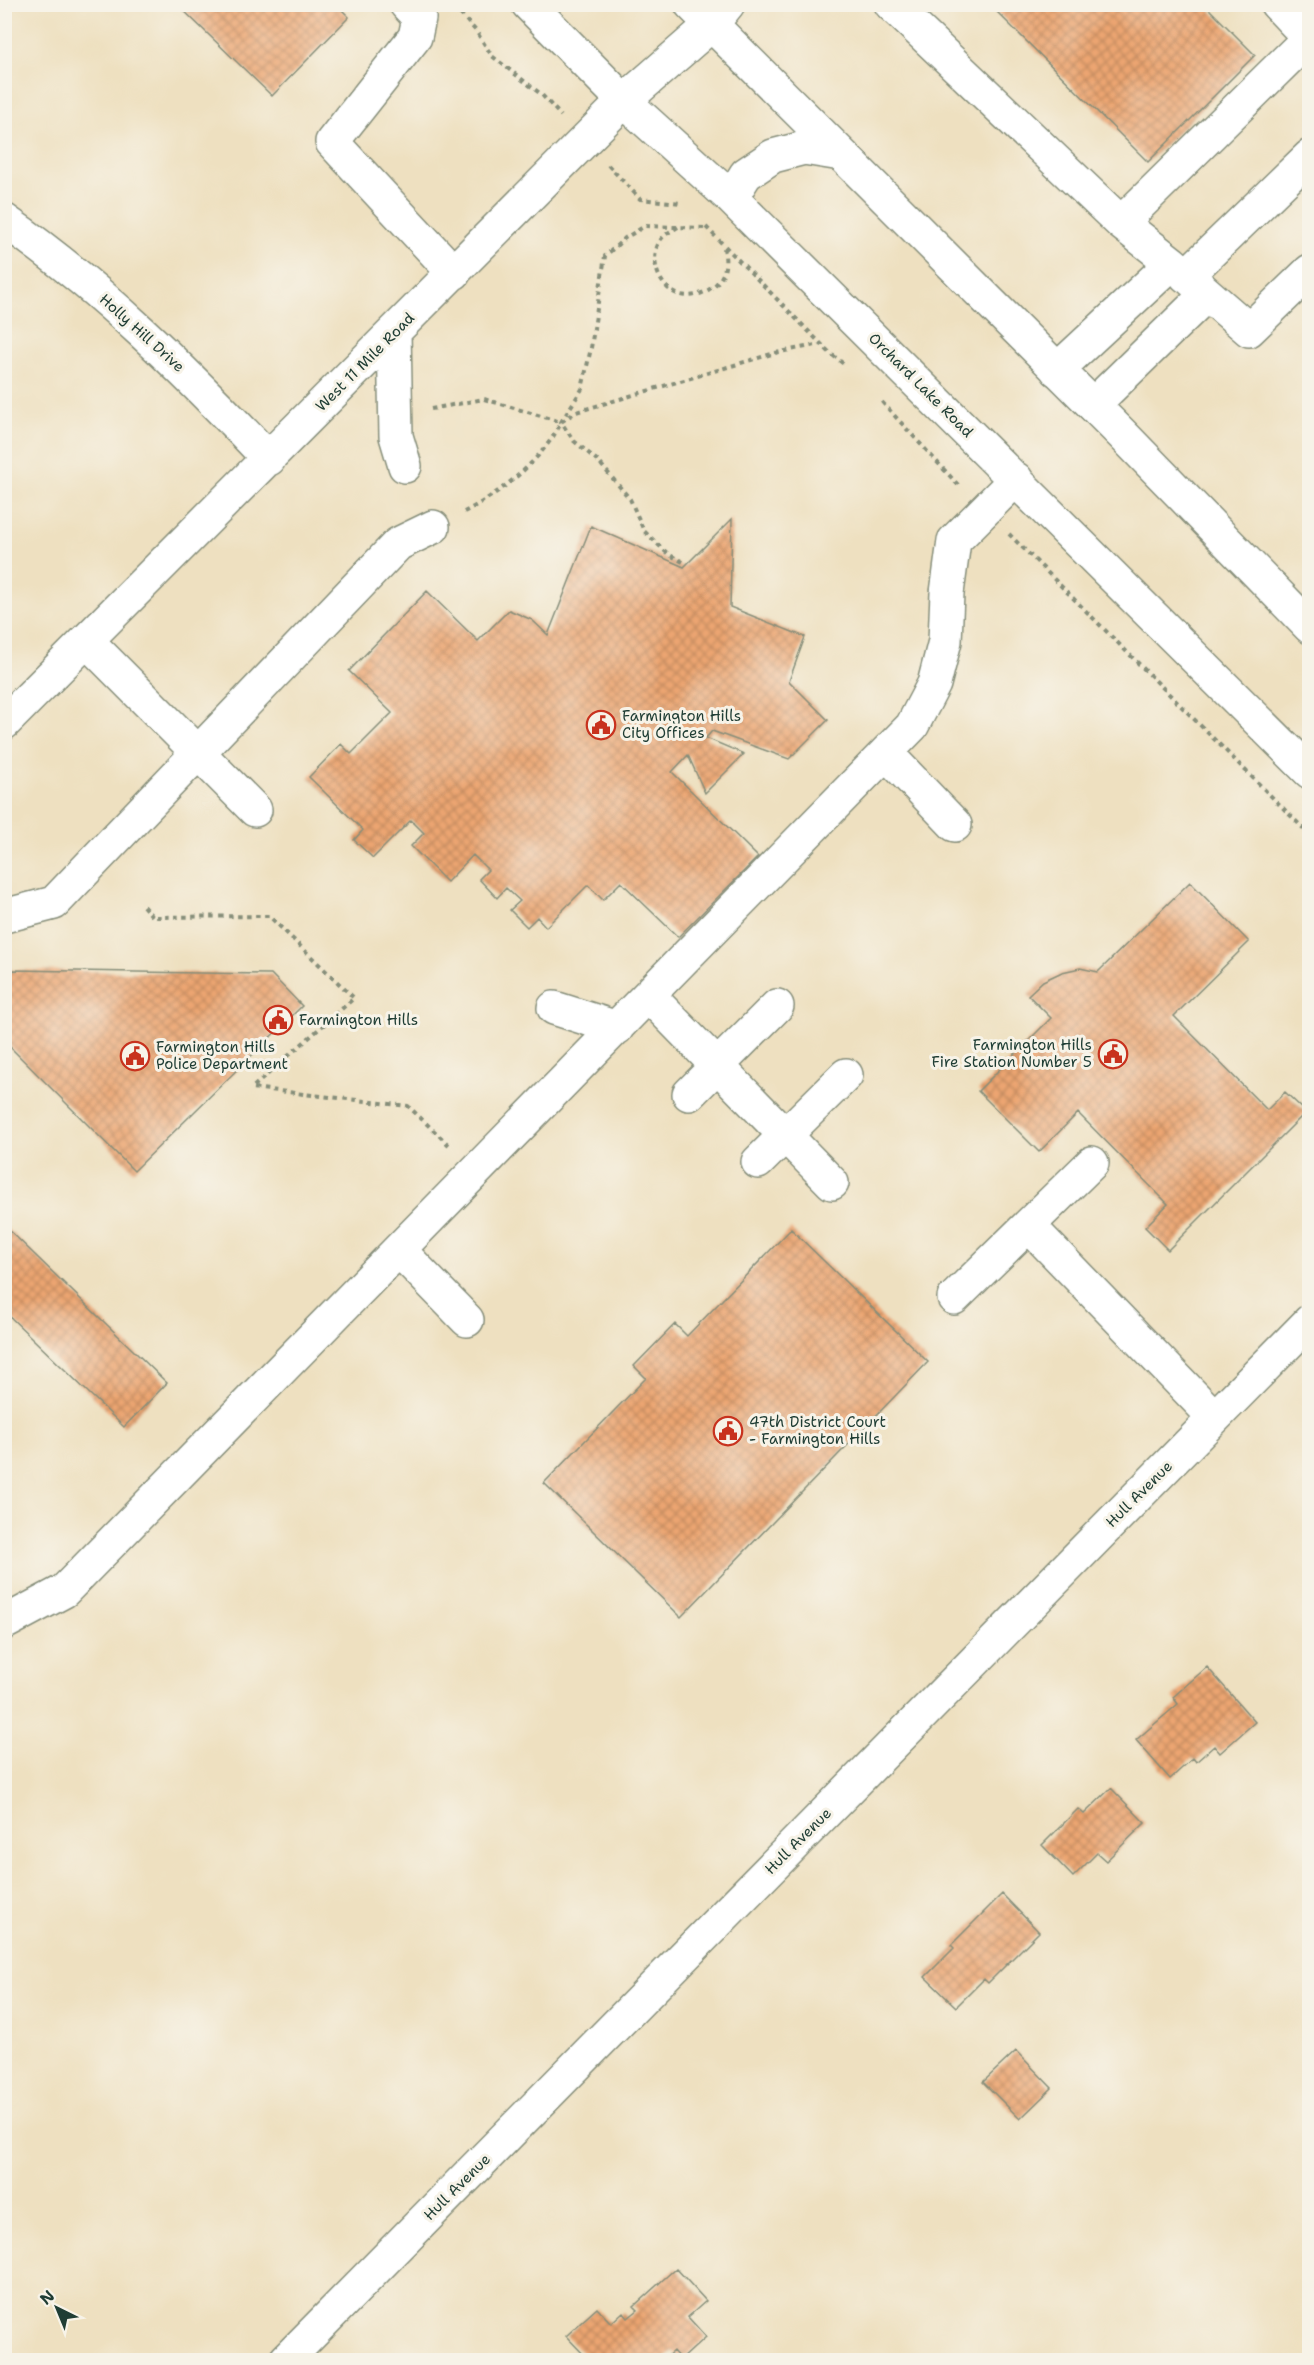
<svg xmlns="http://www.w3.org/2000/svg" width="1314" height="2365" viewBox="0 0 1314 2365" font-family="'Shantell Sans',sans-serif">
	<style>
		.building { fill: url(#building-cross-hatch) }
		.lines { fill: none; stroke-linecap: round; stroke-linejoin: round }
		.minor-casing { stroke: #868e7a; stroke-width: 36 }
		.major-casing { stroke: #868e7a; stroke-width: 36 }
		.path { stroke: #868e7a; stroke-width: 4; stroke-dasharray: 4.5 4.5; stroke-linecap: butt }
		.minor { stroke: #fff; stroke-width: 33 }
		.major { stroke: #fff; stroke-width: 33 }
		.labels { text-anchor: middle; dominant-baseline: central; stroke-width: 6; stroke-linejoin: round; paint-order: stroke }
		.street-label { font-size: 15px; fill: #1f3d34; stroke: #f7f3e8 }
		.poi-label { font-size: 15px; fill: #1f3d34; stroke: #f7f3e8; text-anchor: start }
	</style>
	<defs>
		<pattern id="building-cross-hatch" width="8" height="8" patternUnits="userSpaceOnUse" patternTransform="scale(1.5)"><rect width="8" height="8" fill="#eca571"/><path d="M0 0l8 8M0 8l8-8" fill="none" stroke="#bf885e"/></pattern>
	</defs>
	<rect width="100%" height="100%" fill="#f7f3e8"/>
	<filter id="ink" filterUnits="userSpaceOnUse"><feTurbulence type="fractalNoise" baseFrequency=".0167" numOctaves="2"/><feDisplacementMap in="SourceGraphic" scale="12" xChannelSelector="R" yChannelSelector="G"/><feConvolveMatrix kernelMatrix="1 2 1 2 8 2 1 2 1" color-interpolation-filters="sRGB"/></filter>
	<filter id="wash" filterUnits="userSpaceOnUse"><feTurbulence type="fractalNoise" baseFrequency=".008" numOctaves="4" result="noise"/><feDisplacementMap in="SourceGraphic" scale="24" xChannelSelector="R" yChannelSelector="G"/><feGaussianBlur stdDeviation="1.35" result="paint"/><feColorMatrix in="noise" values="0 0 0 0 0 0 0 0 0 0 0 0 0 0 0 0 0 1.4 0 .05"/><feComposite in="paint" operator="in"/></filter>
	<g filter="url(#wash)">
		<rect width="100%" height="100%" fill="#eee0c0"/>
		<g id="blocks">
			<path class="building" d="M177,4H336L349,17L272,96Z
				M989,4H1204L1255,55L1148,162Z
				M732,519L730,607L805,637L789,681L828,720L789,759L712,731L706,738L744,754L705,793L688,755L672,772L758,857L678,937L621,882L603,900L588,885L546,927L537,917L527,927L510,910L520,901L506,888L497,898L479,879L488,870L473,855L447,882L411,846L424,833L411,820L373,858L354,840L363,830L309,777L341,744L351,754L392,713L349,671L427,591L478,641L509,610L532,620L548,635L591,526L684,567Z
				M1190,882L1249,942L1174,1016L1267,1110L1285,1092L1306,1112L1168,1250L1145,1227L1168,1204L1078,1113L1039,1152L978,1091L1051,1018L1028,995L1043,981L1062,972L1080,968L1098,972Z
				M11,970L271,974L302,1006L134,1171L4,1041V976Z
				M4,1225L167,1383L124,1427L4,1311Z
				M791,1229L928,1362L681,1617L544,1483L646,1378L634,1366L675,1324L687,1336Z
				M1207,1667L1255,1722L1220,1753L1214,1746L1196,1762L1193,1758L1170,1779L1136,1740L1178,1704L1173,1697Z
				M1111,1788L1145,1823L1106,1861L1097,1853L1073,1877L1042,1845L1078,1809L1084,1814Z
				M1002,1894L1039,1932L988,1983L984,1979L956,2007L925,1977L954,1948L951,1945Z
				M1016,2051L1052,2088L1020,2119L983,2082Z
				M676,2268L706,2301L688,2317L706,2337L681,2360L673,2351L663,2360H589L566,2336L597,2308L611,2323L623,2312L628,2318L638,2310L634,2306Z"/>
		</g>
	</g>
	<g filter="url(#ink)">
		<use href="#blocks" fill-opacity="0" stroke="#868e7a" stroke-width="1.5"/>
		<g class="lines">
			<g class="minor-casing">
				<path id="minor" d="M406,4L419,18L415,37L332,142L454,273
					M891,4L1121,223L1172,263L1249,330L1310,271
					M4,220C102,288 187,373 269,459
					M1121,223L1309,38L1277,4
					M1186,276L1310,156
					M394,332L396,436L405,466
					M1057,370L1172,263
					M1093,405L1207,294
					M87,641L255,810
					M4,723L624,101L711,25L728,4
					M886,753L955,825
					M4,916L54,903L398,544L433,527
					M649,996L832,1183
					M554,1008L617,1028
					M689,1094L777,1006
					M758,1162L846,1075
					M1029,1226L1214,1417
					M399,1250L467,1320
					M954,1298L1092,1163
					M4,1623L64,1591L912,726L934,684L945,641L947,593L954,541L1016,479
					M286,2360L1310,1321"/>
			</g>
			<g class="major-casing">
				<path id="major" d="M528,4L624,101L731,198L1310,772
					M691,4L1122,434L1310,627
					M731,198L746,174L773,156L804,148L841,154"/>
			</g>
			<path class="path" d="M454,7L476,31L492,56L542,95L561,116
				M608,165L640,199L681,203
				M678,227C673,230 667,233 663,237C648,253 656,284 675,293C694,302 722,288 725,267C726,261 725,254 724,248
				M706,227L830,353L845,365
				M882,402L960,487
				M431,409L484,399L561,422L576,412L775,353L821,344
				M464,512C501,493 542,460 561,423
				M1009,534L1310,835
				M683,562L668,554L644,531L630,499L598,461L574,441L561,422L582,389L591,348L605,256L625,238L645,226L706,228
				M143,906L153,917L269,916L354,998L252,1088L408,1106L451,1147"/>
			<use href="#minor" class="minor"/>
			<use href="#major" class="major"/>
		</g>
	</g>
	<defs>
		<g id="civic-ring" transform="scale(1.5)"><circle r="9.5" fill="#f7f3e8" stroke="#c8321e" stroke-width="1.5"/><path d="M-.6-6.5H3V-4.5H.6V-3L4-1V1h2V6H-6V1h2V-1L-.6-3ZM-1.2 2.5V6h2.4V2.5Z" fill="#c8321e"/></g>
	</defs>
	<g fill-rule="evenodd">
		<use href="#civic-ring" x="601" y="725"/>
		<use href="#civic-ring" x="278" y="1020"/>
		<use href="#civic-ring" x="1113" y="1054"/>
		<use href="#civic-ring" x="135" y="1056"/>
		<use href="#civic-ring" x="728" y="1431"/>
	</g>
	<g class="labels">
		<g class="street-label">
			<text transform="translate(142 333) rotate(42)">Holly Hill Drive</text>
			<text transform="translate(365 362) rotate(-45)">West 11 Mile Road</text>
			<text transform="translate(921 385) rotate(45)">Orchard Lake Road</text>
			<text transform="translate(1139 1494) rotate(-45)">Hull Avenue</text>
			<text transform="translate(798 1841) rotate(-45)">Hull Avenue</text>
			<text transform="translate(457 2187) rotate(-45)">Hull Avenue</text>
		</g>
		<g class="poi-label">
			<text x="622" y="716">Farmington Hills<tspan x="622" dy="17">City Offices</tspan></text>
			<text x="299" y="1020">Farmington Hills</text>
			<text x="1092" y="1045" text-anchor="end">Farmington Hills<tspan x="1092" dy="17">Fire Station Number 5</tspan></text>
			<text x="156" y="1047">Farmington Hills<tspan x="156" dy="17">Police Department</tspan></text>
			<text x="749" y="1422">47th District Court<tspan x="749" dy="17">- Farmington Hills</tspan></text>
		</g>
	</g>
	<rect width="1314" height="2365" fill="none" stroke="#f7f3e8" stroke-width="24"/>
	<g transform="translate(57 2308) rotate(317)" stroke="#f7f3e8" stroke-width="4.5" paint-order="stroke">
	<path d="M0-4.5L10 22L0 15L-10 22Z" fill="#1f3d34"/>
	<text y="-9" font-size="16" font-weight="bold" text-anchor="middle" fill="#1f3d34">N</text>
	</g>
</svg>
